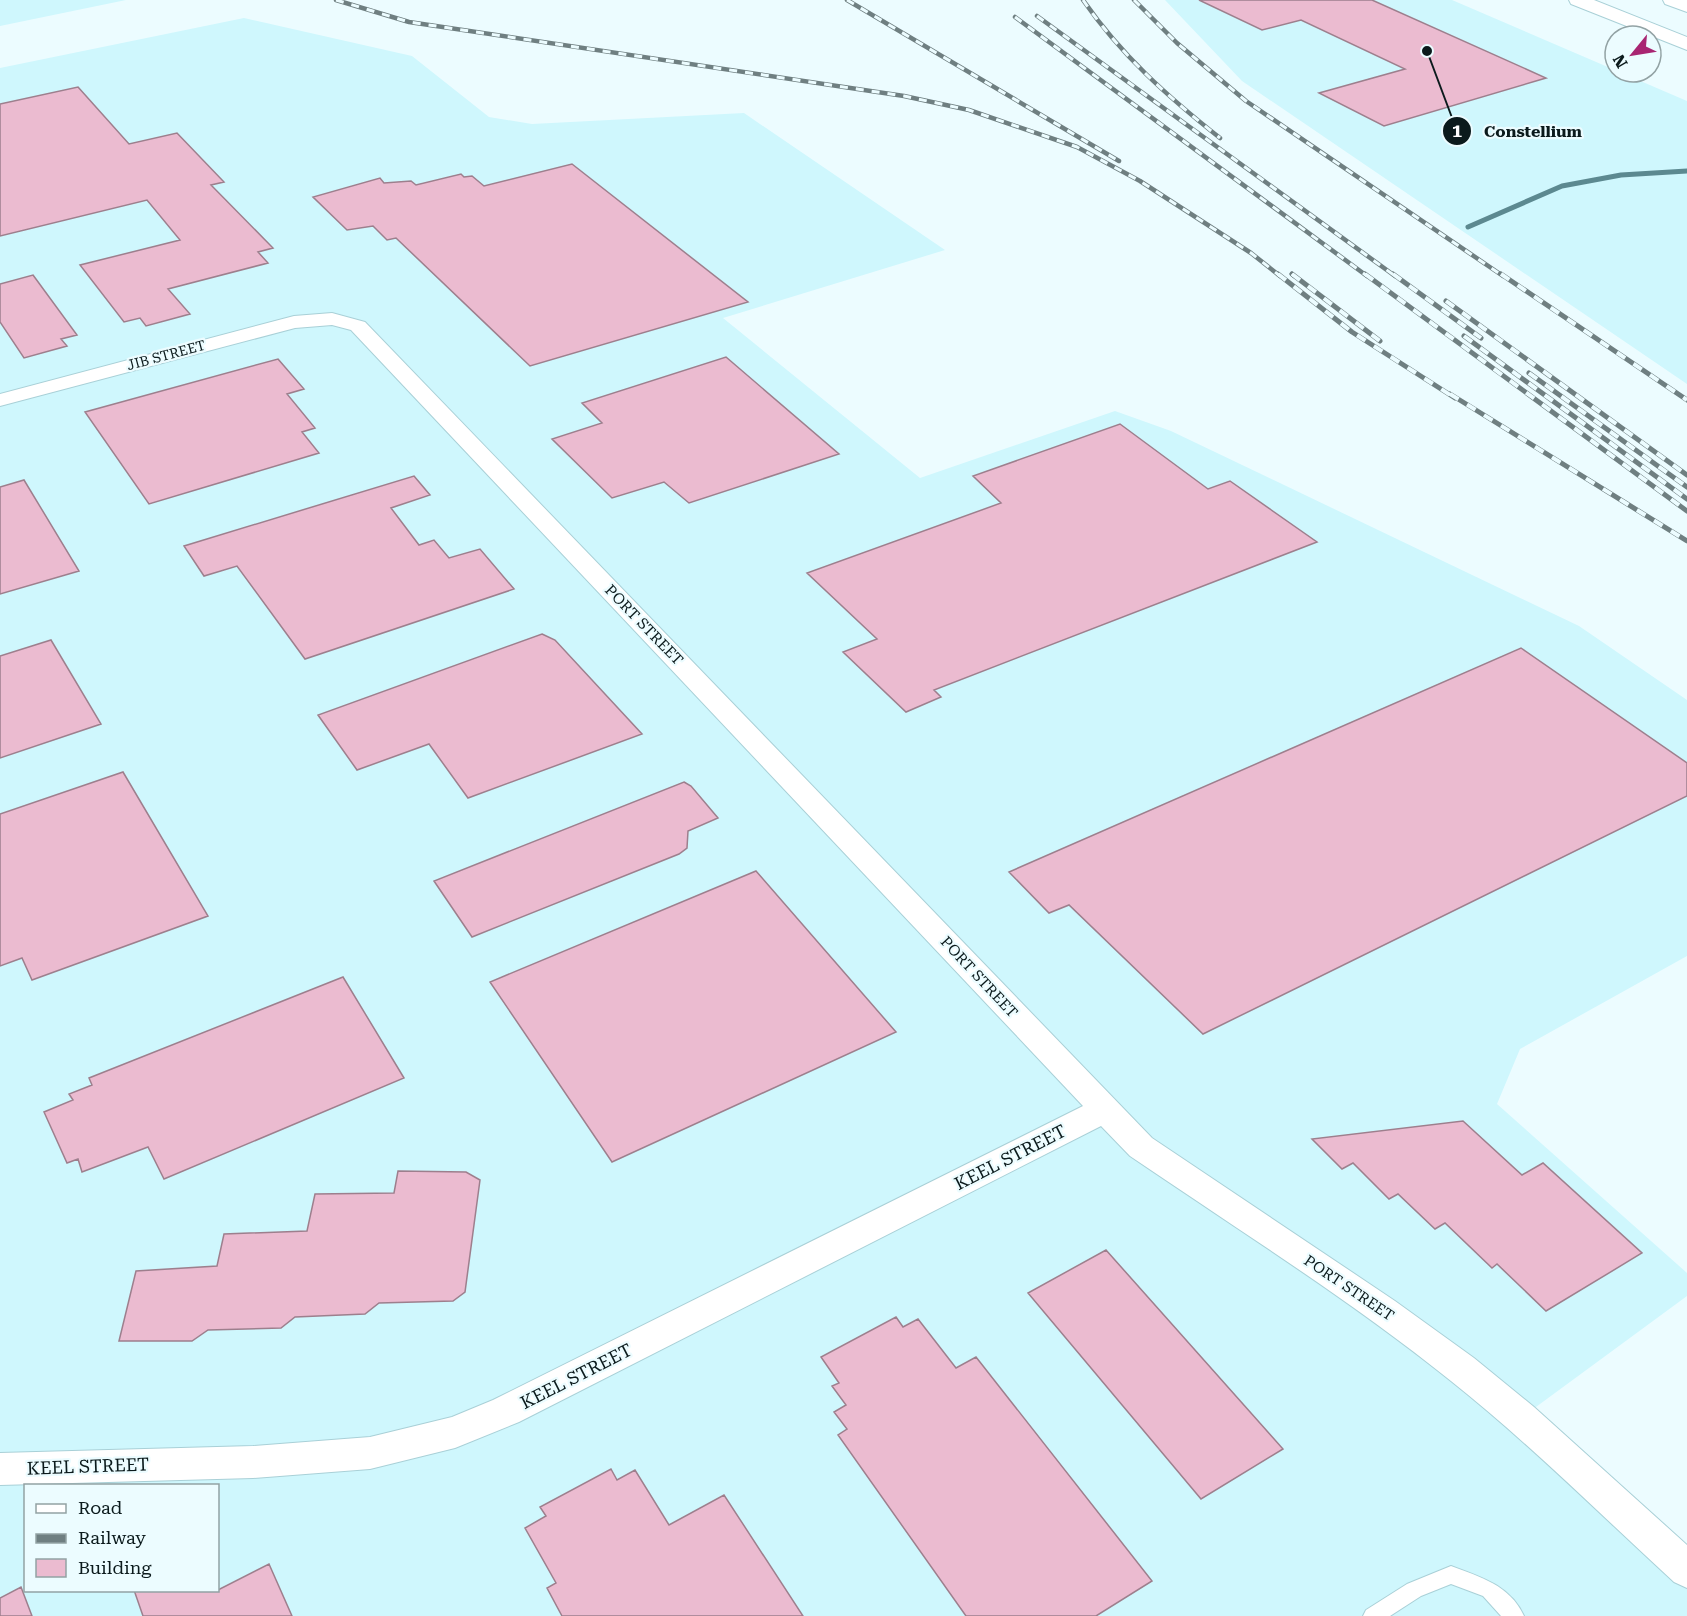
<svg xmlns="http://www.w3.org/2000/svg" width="1687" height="1616" viewBox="0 0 1687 1616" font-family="'Roboto Serif',serif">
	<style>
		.built { fill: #cff7fd; fill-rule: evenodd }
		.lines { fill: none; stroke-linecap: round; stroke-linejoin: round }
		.stream { stroke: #5c8990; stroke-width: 5 }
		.building { fill: #ebbbd0; stroke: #9d7f8d; stroke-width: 1.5 }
		.lane-casing { stroke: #a9d0d7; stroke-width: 2 }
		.street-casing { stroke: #a9d0d7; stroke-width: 2 }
		.highway-casing { stroke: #a9d0d7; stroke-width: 2 }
		.lane { fill: #fff; fill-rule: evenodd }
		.street { fill: #fff; fill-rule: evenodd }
		.highway { fill: #fff; fill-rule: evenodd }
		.rail-far1-casing { stroke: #6f7f81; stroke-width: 4.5 }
		.rail-casing { stroke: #6f7f81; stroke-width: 5 }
		.rail-far1 { stroke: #ecfcff; stroke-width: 3; stroke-dasharray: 8; stroke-linecap: butt }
		.rail { stroke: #ecfcff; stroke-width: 4; stroke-dasharray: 10; stroke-linecap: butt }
		.labels { text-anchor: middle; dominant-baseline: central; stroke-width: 4.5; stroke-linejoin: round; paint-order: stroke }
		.far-street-label { font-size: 14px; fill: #0b1a1c; stroke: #ecfcff }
		.street-label { font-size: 15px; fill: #0b1a1c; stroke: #ecfcff }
		.near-street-label { font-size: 18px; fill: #0b1a1c; stroke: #ecfcff }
		.leader { fill: none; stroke: #0b1a1c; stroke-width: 2 }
		.callout-dot { fill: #0b1a1c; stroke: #ecfcff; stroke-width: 2 }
		.mark-label { font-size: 18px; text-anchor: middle; font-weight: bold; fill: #fff }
		.callout-label { font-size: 16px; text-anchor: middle; font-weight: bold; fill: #0b1a1c; stroke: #ecfcff; stroke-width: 4.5; stroke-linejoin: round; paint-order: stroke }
	</style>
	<rect width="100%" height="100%" fill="#ecfcff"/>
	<path class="built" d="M0,0H126L0,26Z
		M1165,0H1452L1687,101V384L1242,81Z
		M244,18L412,56L489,117L532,124L744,113L945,250L723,318L920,478L1115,411L1171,431L1579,626L1687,700V956L1520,1049L1497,1104L1687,1273V1296L1521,1418L1687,1570V1616H0V68ZM26,1486H218V1590H26Z"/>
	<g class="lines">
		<path class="stream" d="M1468,227L1562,186L1621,175L1687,171"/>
	</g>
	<path class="building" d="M1199,0H1372L1546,78L1384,126L1319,93L1405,69L1301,20L1262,30Z
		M78,87L129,144L177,133L224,182L211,185L273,248L258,252L268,263L168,289L190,314L146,326L140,318L124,322L80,265L180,240L147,200L0,236V104Z
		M572,164L748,302L530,366L396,238L387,240L373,226L347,230L313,197L380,178L384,183L411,181L416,185L461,174L464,177L472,176L484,186Z
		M33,275L77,335L61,339L67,346L24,358L0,322V284Z
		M726,357L839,454L689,503L664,482L612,498L552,439L602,423L582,403Z
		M278,359L304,389L287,394L315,428L302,432L319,453L149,504L85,412Z
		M1120,424L1208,489L1230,481L1317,542L934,690L941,697L906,712L843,652L877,639L807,573L1001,503L973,476Z
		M414,476L430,495L391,508L419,545L434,540L449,558L480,549L514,589L305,659L237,566L204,576L184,546Z
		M24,480L79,571L0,594V487Z
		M542,634L555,640L642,734L468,798L429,744L357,770L318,715Z
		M51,640L101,724L0,758V656Z
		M1521,648L1687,763V796L1203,1034L1069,905L1049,913L1009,872Z
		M123,772L208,916L32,980L22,958L0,966V814Z
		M684,782L691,786L718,818L688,831L687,848L679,854L472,937L434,881Z
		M756,871L896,1032L612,1162L490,982Z
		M343,977L404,1078L164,1179L148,1147L82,1172L78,1159L67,1163L44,1112L73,1100L69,1094L92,1085L89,1078Z
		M1463,1121L1522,1175L1543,1163L1642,1253L1546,1311L1497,1264L1492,1268L1445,1223L1435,1229L1398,1194L1389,1199L1353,1163L1342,1169L1312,1139Z
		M398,1171L466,1172L480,1180L465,1292L453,1301L379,1303L365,1314L295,1317L281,1328L208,1330L192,1341H119L136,1271L217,1266L224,1234L307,1231L315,1194L394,1193Z
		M1106,1250L1283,1449L1201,1499L1028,1293Z
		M896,1317L903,1327L918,1319L956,1368L976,1357L1152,1581L1096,1616H966L838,1435L847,1429L834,1412L846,1405L832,1386L839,1383L821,1357Z
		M611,1469L617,1480L635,1470L669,1525L724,1495L803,1616H562L547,1588L556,1583L525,1528L546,1516L540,1507Z
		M269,1564L292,1616H143L134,1590H218Z
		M21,1587L32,1616H0V1598Z"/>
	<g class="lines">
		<g class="lane-casing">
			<path id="lane" d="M1451,1566C1480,1577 1510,1585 1524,1616H1501L1483,1596L1451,1584L1421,1596L1390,1616H1363L1366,1610L1407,1584Z"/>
		</g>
		<g class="street-casing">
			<path id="street" d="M332,313L365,322L1152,1138L1395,1301L1474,1358L1534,1407L1687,1545V1588L1674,1582C1600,1514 1529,1443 1451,1381C1349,1299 1237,1229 1130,1156L1101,1126L519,1422L455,1448L370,1469L253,1478L0,1485V1453L253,1446L370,1437L452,1417L493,1400L1083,1106L351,330L332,325L295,328L0,406V394L294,316Z"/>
		</g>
		<g class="highway-casing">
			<path id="highway" d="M1569,0H1594L1687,37V50L1571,4Z
				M1663,0H1687V12L1665,4Z"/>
		</g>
		<use href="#lane" class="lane"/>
		<use href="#street" class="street"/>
		<use href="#highway" class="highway"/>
		<g class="rail-far1-casing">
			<path id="rail-far1" d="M336,0L409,22L904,96L969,110L1077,147L1140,181L1251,253L1280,276
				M847,0L1119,161
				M1083,0C1121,55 1168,97 1220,138
				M1134,0L1177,43L1246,101L1503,276
				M1037,16L1395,276
				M1015,17L1367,276
				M1292,274L1294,276"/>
		</g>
		<g class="rail-casing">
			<path id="rail" d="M1278,274L1352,332L1455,398
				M1292,274L1380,341
				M1365,274L1687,511
				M1393,274L1481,338
				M1501,274L1687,400
				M1446,301L1687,475
				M1464,336L1687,499
				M1529,373L1687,487
				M1450,394L1687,541"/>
		</g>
		<use href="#rail-far1" class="rail-far1"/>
		<use href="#rail" class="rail"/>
	</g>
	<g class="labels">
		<g class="far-street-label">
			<text transform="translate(166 355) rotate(-15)">JIB STREET</text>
		</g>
		<g class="street-label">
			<text transform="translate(644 625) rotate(46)">PORT STREET</text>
			<text transform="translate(979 977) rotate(47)">PORT STREET</text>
			<text transform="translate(1349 1288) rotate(34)">PORT STREET</text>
		</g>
		<g class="near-street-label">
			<text transform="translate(1010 1157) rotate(-27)">KEEL STREET</text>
			<text transform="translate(576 1376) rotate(-27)">KEEL STREET</text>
			<text transform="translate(88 1466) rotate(-2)">KEEL STREET</text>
		</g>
	</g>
	<path class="leader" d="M1427 51L1457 131"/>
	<g class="callout-dot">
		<circle cx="1427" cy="51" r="6"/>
		<circle cx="1457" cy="131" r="15"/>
	</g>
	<g class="mark-label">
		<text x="1457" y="137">1</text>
	</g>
	<g class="callout-label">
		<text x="1533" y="137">Constellium</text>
	</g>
	<rect x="24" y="1484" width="195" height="108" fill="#ecfcff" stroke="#92a2a4" stroke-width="1.5"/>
	<rect x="36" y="1504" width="30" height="9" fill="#ffffff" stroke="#92a2a4" stroke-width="1.5"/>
	<text x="78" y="1514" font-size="18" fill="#0b1a1c">Road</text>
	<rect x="36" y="1534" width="30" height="9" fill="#6f7f81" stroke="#92a2a4" stroke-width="1.5"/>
	<text x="78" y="1544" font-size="18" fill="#0b1a1c">Railway</text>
	<rect x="36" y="1559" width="30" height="18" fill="#ebbbd0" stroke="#92a2a4" stroke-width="1.5"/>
	<text x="78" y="1574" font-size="18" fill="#0b1a1c">Building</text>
	<g transform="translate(1633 54) rotate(240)"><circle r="28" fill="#ecfcff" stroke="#92a2a4" stroke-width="1.5"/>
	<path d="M0-4.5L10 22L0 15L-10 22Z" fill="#a82572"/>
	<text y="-9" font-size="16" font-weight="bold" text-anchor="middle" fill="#0b1a1c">N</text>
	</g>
</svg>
